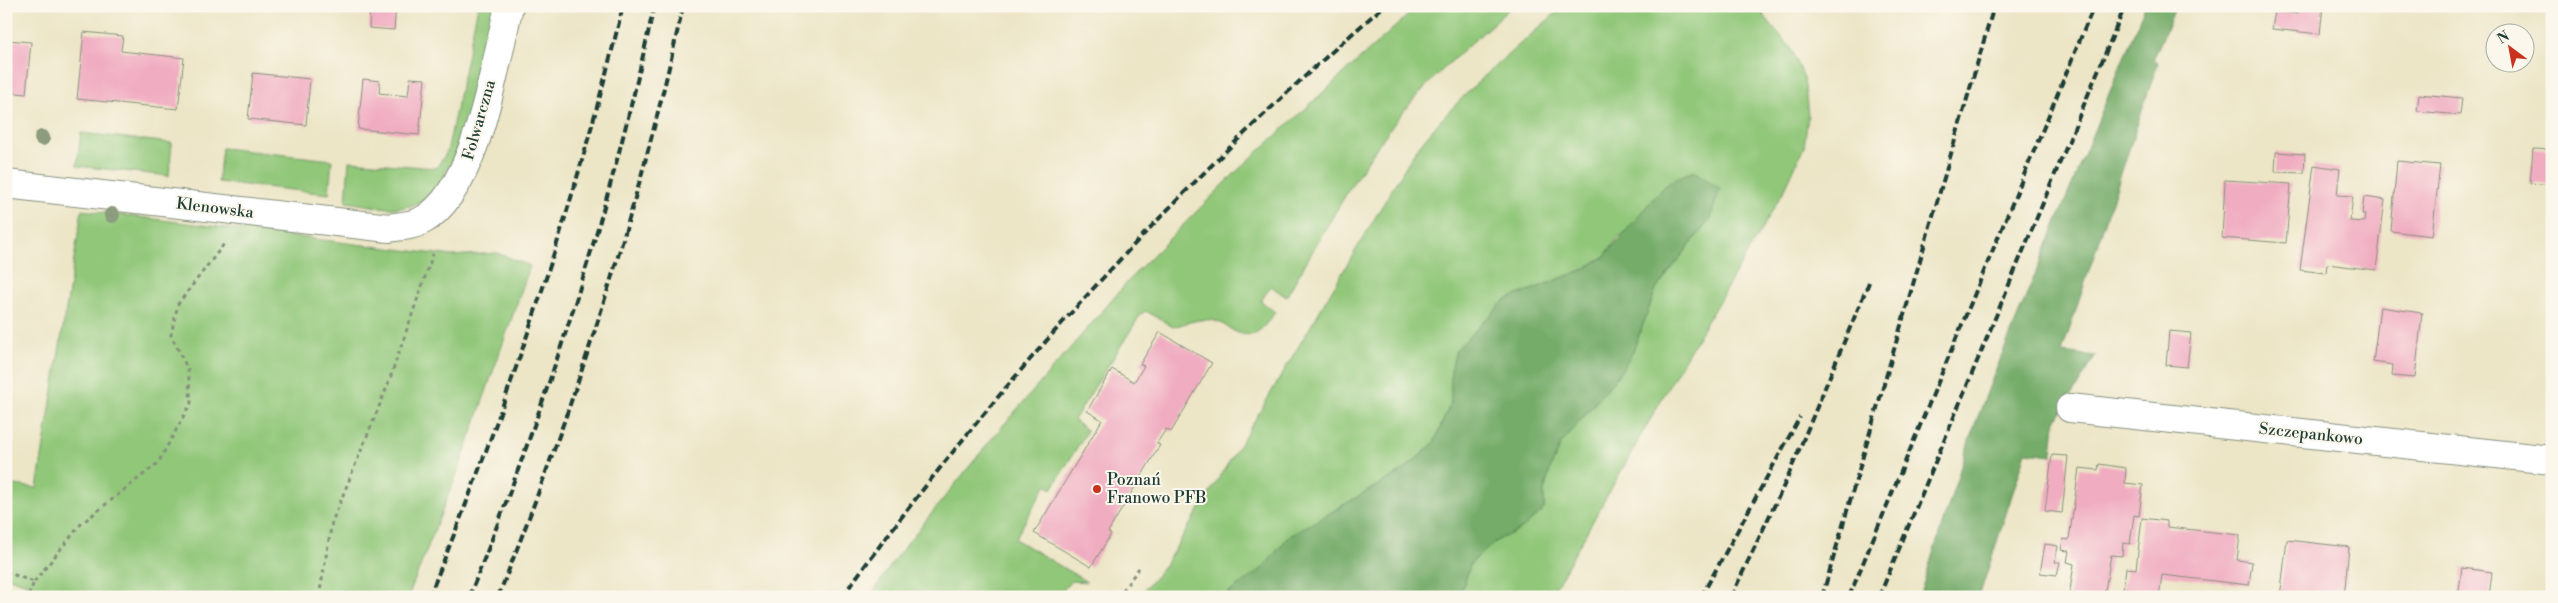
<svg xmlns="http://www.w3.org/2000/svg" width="2558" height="603" viewBox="0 0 2558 603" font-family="'Libre Bodoni',serif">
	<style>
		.green { fill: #91c779; stroke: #588256 }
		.forest { fill: #74ac69; stroke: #4a744e }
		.building { fill: #f0acc1 }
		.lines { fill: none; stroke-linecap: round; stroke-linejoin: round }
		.street-casing { stroke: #86917d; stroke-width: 30 }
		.path { stroke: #86917d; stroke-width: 3; stroke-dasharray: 4 4; stroke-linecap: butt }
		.street { stroke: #fff; stroke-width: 28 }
		.rail { stroke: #1f3d34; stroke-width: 4; stroke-dasharray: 8 4; stroke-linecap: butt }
		.tree { fill: #8b9c7f }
		.poi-dot { fill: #c8321e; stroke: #fbf7ec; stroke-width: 2 }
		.labels { text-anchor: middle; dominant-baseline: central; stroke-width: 4; stroke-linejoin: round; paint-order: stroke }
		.street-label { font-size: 16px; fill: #1f3d34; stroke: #fbf7ec }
		.poi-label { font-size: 16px; fill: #1f3d34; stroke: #fbf7ec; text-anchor: start }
	</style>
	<rect width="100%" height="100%" fill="#fbf7ec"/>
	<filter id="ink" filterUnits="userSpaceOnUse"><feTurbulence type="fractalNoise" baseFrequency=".02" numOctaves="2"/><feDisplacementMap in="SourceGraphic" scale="10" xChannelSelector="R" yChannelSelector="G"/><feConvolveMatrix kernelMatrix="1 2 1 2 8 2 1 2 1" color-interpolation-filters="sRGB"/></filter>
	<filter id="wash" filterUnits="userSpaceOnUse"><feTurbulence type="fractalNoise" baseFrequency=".0096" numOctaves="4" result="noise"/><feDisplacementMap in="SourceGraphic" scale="20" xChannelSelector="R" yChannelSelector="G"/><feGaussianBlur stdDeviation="1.12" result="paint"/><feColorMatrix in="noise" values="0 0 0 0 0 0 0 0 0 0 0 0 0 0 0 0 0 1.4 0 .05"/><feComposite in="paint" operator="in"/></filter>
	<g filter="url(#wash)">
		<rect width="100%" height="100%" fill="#ece5c6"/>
		<path class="green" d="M478,6H497C484,55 464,190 410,206C391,212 365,204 346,202L349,161L436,168L447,152Z
			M1418,6H1512C1474,42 1432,75 1400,116C1356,171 1322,236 1286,297L1271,286L1261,301L1275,312C1263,329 1254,342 1232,330C1227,327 1221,322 1215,321C1201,317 1187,323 1173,327L1146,311L1141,314L1074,420L1087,431L1052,489L1046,485L1015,539L1087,582L1071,581L1063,590L1071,597H870L897,556L994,436L1138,270L1239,169Z
			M1564,6H1756L1791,48L1804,78L1808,115L1804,147L1784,191L1673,379L1550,597H1459L1471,563L1496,541L1523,528L1544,509V492L1550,469L1561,444L1619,374L1633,351L1656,289L1710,219L1619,236L1604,257L1582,270L1505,300L1456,350L1451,370V402L1434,443L1404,470L1288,537L1263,568L1223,597H1138L1163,568L1247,433L1413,154C1455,98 1511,52 1564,6Z
			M81,133L172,143L169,176L77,166Z
			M222,148L332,160L329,194L218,182Z
			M82,210L452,256L497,253L530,266L461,463L408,597H22L27,584L6,577V484L37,488Z"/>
		<path class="forest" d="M2145,6H2176L2153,60L2158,62L2062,352L2096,356L2055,422L2052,455L2026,452L1979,597H1919L1970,438L1991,382Z
			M1694,171L1720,189L1710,219L1656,289L1633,351L1619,374L1561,444L1550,469L1544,492V509L1523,528L1496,541L1471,563L1459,597H1223L1263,568L1288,537L1404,470L1434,443L1451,402V370L1456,350L1505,300L1582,270L1604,257L1661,189L1676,178Z"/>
		<g id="blocks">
			<path class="building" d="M370,6H396L394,30L369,28Z
				M2298,6H2323L2320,34L2272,29L2275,11L2297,14Z
				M84,32L123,36L121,51L184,58L178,109L77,99Z
				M6,40L31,42L26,94L6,92Z
				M253,73L310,79L306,125L248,119Z
				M410,78L425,79L419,135L358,129L363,79L380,81L379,93L408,96Z
				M2419,94L2462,98L2460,115L2417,111Z
				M2533,149L2552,150V185L2530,183Z
				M2276,152L2305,154L2304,173L2275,172Z
				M2397,161L2440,165L2432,236L2391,231Z
				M2314,165L2340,169L2337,195L2353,196L2350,221L2364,222L2365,214H2362L2364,197L2385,200L2376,270L2327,264L2326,273L2300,270Z
				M2225,180L2291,184L2286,243L2222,238Z
				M2380,307L2422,313L2415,378L2392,376L2393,365L2373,362Z
				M2169,331L2191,333L2187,367L2166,365Z
				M1160,332L1212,363L1171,432L1166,429L1157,443L1160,445L1108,532L1111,534L1091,567L1034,533L1102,420L1087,411L1112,369L1134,382L1144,366L1140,364Z
				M2052,455L2068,456L2062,513L2045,511Z
				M2099,464L2126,468L2125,483L2143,485L2139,516L2134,515L2130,544L2123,543L2122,556L2111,555L2104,597H2069L2074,564L2067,562L2069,551L2061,550L2063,539L2069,540L2079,468L2098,470Z
				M2142,518L2167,521V527L2240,535L2237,560L2252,562L2249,585L2162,575L2159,597H2122L2126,568L2136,569Z
				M2287,540L2349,547L2344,597H2280Z
				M2045,544L2058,546L2055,562H2060L2057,575L2040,573Z
				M2462,568L2492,572L2489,597H2458Z"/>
		</g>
	</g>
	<g filter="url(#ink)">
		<use href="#blocks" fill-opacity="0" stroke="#86917d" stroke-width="1"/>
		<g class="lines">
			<g class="street-casing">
				<path id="street" d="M6,184L389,228C400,226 413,226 423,220C477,190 495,64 509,6
					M2070,408L2552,460"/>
			</g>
			<path class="path" d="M6,572L34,582L28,597
				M34,582L81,524L158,463L191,403L188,370L171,335L178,304L224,244
				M319,597L332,522L387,387L433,254
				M1118,597L1141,565"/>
			<use href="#street" class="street"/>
			<path class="rail" d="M429,597C508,404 574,208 623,6
				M469,597C546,406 611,208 654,6
				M498,597C575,405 639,208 683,6
				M842,597C999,380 1181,181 1384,6
				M1701,597L1800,417
				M1731,597L1786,481L1870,280
				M1822,597L1994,6
				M1849,597L2094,6
				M1879,597L2125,6"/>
		</g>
		<g class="tree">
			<circle cx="42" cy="138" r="8"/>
			<circle cx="112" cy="215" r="8"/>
		</g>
	</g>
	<circle class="poi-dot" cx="1097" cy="489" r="5"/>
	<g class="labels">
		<g class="street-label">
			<text transform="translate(479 120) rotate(-74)">Folwarczna</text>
			<text transform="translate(215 208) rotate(7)">Klenowska</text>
			<text transform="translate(2311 434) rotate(6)">Szczepankowo</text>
		</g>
		<g class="poi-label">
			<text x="1107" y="480">Poznań<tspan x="1107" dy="18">Franowo PFB</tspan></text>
		</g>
	</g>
	<rect width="2558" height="603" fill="none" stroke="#fbf7ec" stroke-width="25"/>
	<g transform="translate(2510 48) rotate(328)"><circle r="24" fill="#fbf7ec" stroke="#a3ada2"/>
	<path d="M0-4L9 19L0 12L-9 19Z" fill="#c8321e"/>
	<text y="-8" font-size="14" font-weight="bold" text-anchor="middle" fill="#1f3d34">N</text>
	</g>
</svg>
